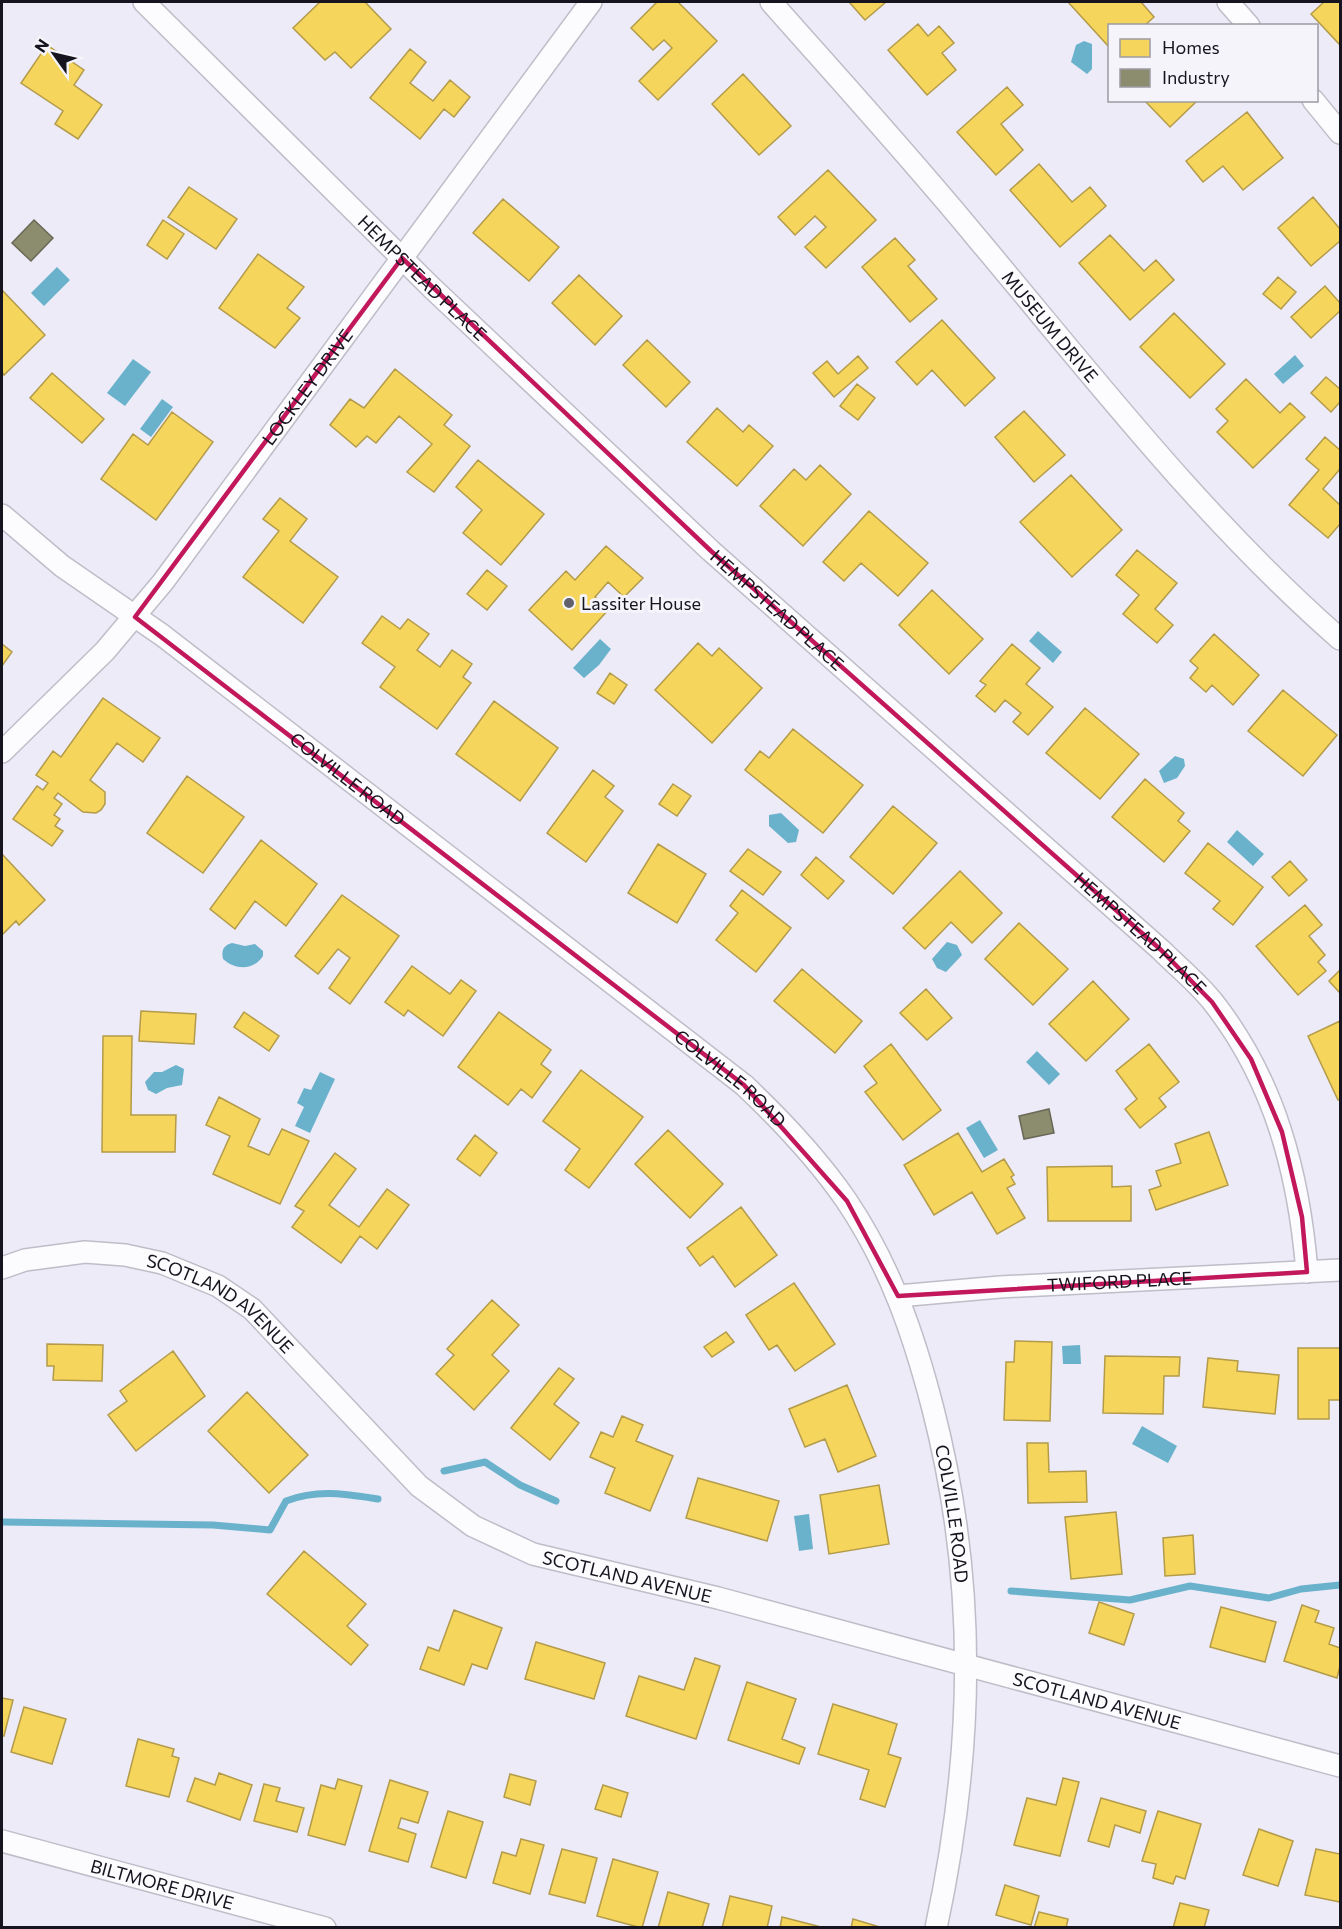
<svg xmlns="http://www.w3.org/2000/svg" width="1342" height="1929" viewBox="0 0 1342 1929" font-family="Commissioner,sans-serif">
	<style>
		.water { fill: #6ab2cc }
		.homes { fill: #f6d55c; stroke: #b39b4a; stroke-width: 1.5 }
		.industry { fill: #8c8c6e; stroke: #696856; stroke-width: 1.5 }
		.lines { fill: none; stroke-linecap: round; stroke-linejoin: round }
		.stream { stroke: #6ab2cc; stroke-width: 7 }
		.minor-casing { stroke: #bebdc8; stroke-width: 24 }
		.minor { stroke: #fcfcfe; stroke-width: 21 }
		.marked { fill: none; stroke: #c2185b; stroke-width: 4.5; stroke-linejoin: round }
		.poi-dot { fill: #61606b; stroke: #f5f4fa; stroke-width: 2 }
		.labels { text-anchor: middle; dominant-baseline: central; stroke-width: 6; stroke-linejoin: round; paint-order: stroke }
		.street-label { font-size: 18px; fill: #16151f; stroke: #f5f4fa }
		.poi-label { font-size: 18px; fill: #16151f; stroke: #f5f4fa; text-anchor: start }
	</style>
	<rect width="100%" height="100%" fill="#ecebf7"/>
	<path class="water" d="M1084,41L1092,44V69L1087,74L1071,62L1076,45Z
		M57,267L70,280L44,306L31,293Z
		M1295,355L1304,366L1283,384L1274,374Z
		M133,359L151,372L125,406L107,393Z
		M162,399L173,407L151,437L140,429Z
		M1038,631L1062,652L1053,663L1029,641Z
		M600,639L611,649L599,665L584,678L573,668Z
		M1175,756L1184,759L1185,766L1177,778L1164,783L1159,771Z
		M781,813L799,830L796,842L788,843L769,826V815Z
		M1237,830L1264,854L1253,866L1227,842Z
		M947,942L957,945L962,955L946,972L937,968L932,959Z
		M232,943L245,946L255,944L263,951V956C253,971 235,970 223,959C221,950 224,945 232,943Z
		M1037,1051L1060,1074L1049,1085L1026,1062Z
		M176,1065L184,1069L182,1085L167,1088L156,1094L148,1090L145,1082L154,1072H162Z
		M320,1072L335,1079L310,1133L295,1126L304,1107L297,1103L304,1088L311,1090Z
		M980,1120L998,1150L984,1158L966,1128Z
		M1080,1345L1081,1364H1063L1062,1346Z
		M1142,1426L1177,1446L1168,1463L1132,1444Z
		M809,1514L813,1549L799,1551L794,1516Z"/>
	<path class="homes" d="M320,2H365L391,29L351,68L335,52L325,60L293,28Z
		M657,2H678L717,41L658,100L639,81L672,48L664,40L653,50L631,28Z
		M849,2H886L865,20Z
		M1068,2H1141L1154,17L1144,26H1110V48Z
		M1324,2H1340V45L1311,14Z
		M918,24L928,36L939,26L954,43L942,53L956,70L927,95L888,50Z
		M47,45L84,70L74,85L102,105L78,139L55,124L63,111L21,83Z
		M410,49L426,62L410,83L433,101L450,80L470,97L454,117L444,109L420,139L370,98Z
		M743,74L791,126L759,155L712,104Z
		M1007,87L1023,105L1001,124L1023,150L996,175L957,132Z
		M1144,100H1198L1170,127Z
		M1247,112L1283,158L1243,190L1223,166L1203,182L1186,161Z
		M1039,164L1072,202L1090,187L1106,206L1060,247L1010,190Z
		M828,170L876,220L826,268L805,247L826,227L815,216L795,235L778,217Z
		M189,187L237,219L216,249L168,217Z
		M1313,197L1340,229V241L1311,266L1278,228Z
		M503,199L559,247L529,281L473,233Z
		M163,220L184,234L167,259L147,245Z
		M1110,235L1144,271L1156,260L1174,280L1130,320L1079,263Z
		M895,238L915,260L908,266L937,299L910,322L862,267Z
		M258,254L304,287L287,308L300,318L275,348L219,308Z
		M579,275L622,316L595,345L552,303Z
		M1278,277L1296,292L1281,309L1263,294Z
		M1325,286L1340,303V311L1311,338L1291,317Z
		M2,290L45,335L4,375L2,372Z
		M1174,313L1225,364L1190,398L1140,347Z
		M942,320L995,378L965,406L932,370L917,385L896,362Z
		M647,340L690,382L666,407L623,365Z
		M858,356L868,368L834,397L813,373L827,361L838,374Z
		M395,369L452,415L444,425L470,446L434,492L407,472L432,444L399,416L376,443L367,436L356,447L330,425L350,399L364,408Z
		M52,373L104,419L82,443L30,398Z
		M1326,377L1340,389V402L1331,412L1311,393Z
		M1246,379L1280,413L1290,403L1305,417L1253,468L1217,432L1228,421L1216,409Z
		M857,384L875,398L858,420L840,406Z
		M717,408L743,432L749,425L773,446L737,486L687,442Z
		M1024,411L1065,455L1034,482L995,437Z
		M172,412L213,442L156,520L101,479L133,434L148,445Z
		M1325,437L1340,450V469L1323,489L1340,505V524L1328,538L1289,505L1319,470L1306,459Z
		M478,460L544,514L501,565L463,533L482,510L456,487Z
		M820,465L851,494L803,546L760,506L794,469L806,480Z
		M1071,475L1122,530L1072,577L1020,522Z
		M280,498L307,519L290,541L338,577L303,623L243,577L279,531L263,519Z
		M869,511L928,563L898,596L861,563L844,581L823,562Z
		M606,546L643,578L624,597L608,582L595,597L609,609L572,650L529,610L566,571L575,580Z
		M1137,550L1177,583L1155,609L1173,625L1157,643L1123,614L1139,595L1116,575Z
		M487,570L507,586L487,610L467,594Z
		M932,590L983,639L949,674L899,625Z
		M382,616L400,629L408,619L429,634L417,650L440,667L452,650L472,664L463,677L471,683L437,729L380,687L395,667L362,643Z
		M1214,634L1259,675L1233,705L1212,685L1206,692L1190,678L1198,668L1190,661Z
		M698,643L712,656L719,648L762,688L712,743L655,690Z
		M2,644L12,652L2,666Z
		M1012,644L1040,668L1026,684L1053,707L1028,735L1013,722L1021,713L1005,700L995,712L976,696L986,685L980,681Z
		M610,673L627,685L614,704L597,693Z
		M1283,690L1337,735L1303,776L1248,731Z
		M103,698L160,738L143,762L117,743L90,780L105,792V804L101,810L96,813L83,812L58,793L54,798L62,804L54,815L60,819L55,826L63,831L52,846L13,819L37,786L43,790L48,783L36,775L53,751L61,757Z
		M494,701L558,748L520,801L456,754Z
		M1085,708L1139,754L1100,799L1046,753Z
		M793,729L863,785L823,833L745,770L760,751L769,758Z
		M593,770L614,786L605,797L623,811L586,862L547,833Z
		M187,776L244,817L203,873L147,833Z
		M1145,779L1184,813L1178,821L1190,831L1164,862L1112,817Z
		M673,784L691,796L677,816L659,804Z
		M893,806L937,843L893,894L850,857Z
		M261,840L317,884L286,926L255,901L235,929L210,909Z
		M1208,843L1263,887L1233,925L1213,909L1220,901L1185,873Z
		M658,844L706,874L677,923L628,893Z
		M748,849L781,872L763,895L730,871Z
		M2,854L45,900L19,925L16,921L2,935Z
		M816,857L844,881L828,899L801,875Z
		M1290,861L1307,880L1289,896L1272,877Z
		M960,871L1002,913L972,943L951,922L925,949L903,928Z
		M742,890L791,928L756,972L716,940L738,913L730,906Z
		M342,895L399,936L350,1004L329,988L350,958L338,949L318,974L295,956Z
		M1305,905L1322,925L1309,936L1325,955L1318,962L1326,971L1298,995L1256,946Z
		M1019,923L1068,969L1033,1005L985,959Z
		M412,966L450,994L461,980L476,991L443,1036L408,1010L404,1016L385,1002Z
		M802,969L862,1021L835,1053L774,1001Z
		M1340,970V993L1329,981Z
		M1093,981L1129,1019L1086,1061L1049,1024Z
		M926,989L952,1018L927,1040L900,1013Z
		M141,1011L196,1014L194,1044L139,1041Z
		M244,1012L279,1036L269,1051L234,1027Z
		M499,1012L551,1050L541,1064L551,1072L532,1098L521,1089L508,1105L458,1067Z
		M1340,1021V1099L1338,1100L1308,1036Z
		M103,1036H132L131,1115H176L175,1152H102Z
		M891,1044L941,1110L903,1140L865,1092L877,1083L864,1066Z
		M1149,1044L1179,1082L1159,1098L1166,1107L1140,1128L1125,1109L1137,1099L1116,1071Z
		M581,1070L643,1117L589,1188L565,1170L580,1149L543,1121Z
		M219,1097L260,1119L248,1146L269,1155L282,1129L309,1141L280,1204L213,1174L230,1136L206,1125Z
		M668,1130L723,1184L690,1218L635,1164Z
		M1209,1132L1228,1185L1156,1210L1149,1190L1161,1186L1156,1171L1181,1163L1175,1144Z
		M958,1133L982,1172L1004,1159L1014,1175L1011,1177L1015,1184L1007,1188L1025,1218L997,1234L972,1192L934,1215L904,1165Z
		M475,1135L497,1153L480,1176L457,1159Z
		M335,1153L356,1169L329,1205L359,1227L387,1189L409,1205L377,1249L360,1236L341,1263L292,1227L304,1211L295,1206Z
		M1112,1166V1187L1131,1186V1221H1048L1047,1167Z
		M741,1207L777,1255L735,1287L713,1256L700,1266L687,1248Z
		M794,1283L835,1344L795,1371L777,1345L769,1350L746,1315Z
		M492,1300L519,1325L492,1355L509,1371L474,1410L436,1374L454,1355L447,1349Z
		M726,1332L734,1342L712,1357L704,1347Z
		M1015,1341L1052,1342L1050,1421L1004,1420L1006,1362H1014Z
		M47,1344L103,1345L102,1381L53,1380L54,1366H47Z
		M1298,1348H1340V1400H1329V1419H1298Z
		M173,1351L205,1396L136,1451L108,1415L127,1401L120,1391Z
		M1105,1356L1180,1357L1179,1376H1164L1163,1414L1103,1413Z
		M1208,1358L1238,1361L1237,1371L1279,1375L1275,1414L1203,1407Z
		M559,1368L574,1379L554,1404L579,1423L550,1460L511,1428Z
		M847,1385L876,1456L838,1472L825,1439L805,1447L789,1409Z
		M247,1392L308,1455L269,1493L208,1431Z
		M622,1416L643,1425L636,1441L673,1456L650,1511L605,1493L615,1468L590,1457L601,1432L613,1437Z
		M1027,1443H1048L1049,1472L1086,1471L1087,1502L1028,1503Z
		M698,1478L779,1501L767,1541L686,1518Z
		M879,1485L889,1544L829,1554L820,1495Z
		M1116,1512L1122,1574L1071,1579L1065,1517Z
		M1193,1535L1195,1574L1165,1576L1163,1538Z
		M304,1551L366,1604L347,1626L368,1645L351,1665L267,1594Z
		M1099,1602L1134,1614L1124,1645L1089,1633Z
		M1302,1605L1319,1611L1315,1622L1334,1628L1329,1644L1340,1648V1666L1337,1678L1284,1661Z
		M1221,1607L1276,1622L1265,1662L1210,1647Z
		M454,1610L502,1628L487,1669L472,1664L464,1685L420,1669L428,1647L439,1651Z
		M536,1642L605,1663L594,1699L525,1679Z
		M695,1658L720,1666L696,1739L626,1716L639,1676L684,1690Z
		M747,1682L796,1699L782,1739L805,1748L799,1764L728,1740Z
		M2,1698L13,1700L4,1736H2Z
		M833,1704L897,1724L888,1754L901,1758L885,1807L860,1799L869,1770L818,1754Z
		M24,1707L66,1719L52,1764L11,1752Z
		M138,1739L174,1749L172,1756L179,1758L169,1797L126,1786Z
		M219,1773L252,1785L240,1820L187,1801L195,1778L215,1785Z
		M510,1774L536,1781L530,1805L504,1797Z
		M1063,1778L1079,1782L1060,1856L1014,1845L1027,1798L1056,1805Z
		M338,1779L362,1786L345,1845L308,1835L321,1785L335,1789Z
		M390,1780L428,1792L418,1823L401,1818L398,1828L416,1834L408,1862L369,1851Z
		M264,1784L280,1788L276,1801L304,1808L297,1832L254,1821Z
		M603,1785L628,1793L621,1817L595,1809Z
		M1101,1798L1146,1811L1140,1833L1115,1825L1109,1847L1088,1841Z
		M448,1811L483,1822L466,1878L431,1867Z
		M1158,1811L1201,1824L1185,1879L1176,1876L1173,1884L1153,1878L1156,1864L1142,1861Z
		M1259,1829L1293,1841L1278,1886L1243,1875Z
		M521,1839L544,1845L530,1894L493,1883L502,1852L516,1856Z
		M562,1849L597,1858L585,1903L549,1894Z
		M1316,1849L1340,1854V1902L1305,1895Z
		M613,1859L658,1872L642,1928L597,1916Z
		M1005,1885L1039,1896L1031,1925L996,1915Z
		M668,1892L709,1904L702,1928H658Z
		M730,1896L772,1906L767,1928H722Z
		M1180,1903L1209,1910L1204,1928H1173Z
		M1039,1912L1068,1919L1066,1928H1034Z
		M782,1917L825,1928H780Z
		M853,1919L883,1928H851Z"/>
	<path class="industry" d="M34,220L53,238L31,261L12,243Z
		M1049,1109L1054,1133L1024,1139L1019,1116Z"/>
	<g class="lines">
		<path class="stream" d="M444,1471L485,1462L520,1485L556,1501
			M2,1522L213,1525L270,1530L286,1501C318,1489 345,1494 378,1499
			M1011,1591L1130,1600L1190,1586L1269,1598L1301,1589L1340,1585"/>
		<g class="minor-casing">
			<g id="minor">
				<path id="s1" d="M144,2L432,288L711,551L1161,950C1178,967 1198,983 1213,1002C1275,1081 1299,1174 1307,1272"/>
				<path id="s2" d="M771,2C840,80 910,157 976,237C1093,376 1203,519 1340,639"/>
				<path d="M1228,2L1249,26"/>
				<path d="M1313,100L1340,133"/>
				<path id="s3" d="M2,515L62,566L162,635L744,1085C781,1120 817,1158 846,1200C890,1265 914,1335 933,1409C978,1584 974,1752 936,1928"/>
				<path id="s4" d="M2,752L105,651L163,582L591,2"/>
				<path id="s5" d="M2,1268L25,1260L85,1252L125,1255L162,1263L218,1286L252,1309L419,1486L473,1526L533,1554L718,1598L1340,1766"/>
				<path id="s6" d="M898,1296L1000,1287L1340,1270"/>
				<path id="s7" d="M2,1841L325,1928"/>
			</g>
		</g>
		<use href="#minor" class="minor"/>
	</g>
	<path class="marked" d="M402,258L711,551L1161,950L1212,1002L1251,1059L1282,1132L1302,1217L1307,1272L898,1296L847,1201L744,1085L135,617Z"/>
	<circle class="poi-dot" cx="569" cy="603" r="6"/>
	<g class="labels">
		<g class="street-label">
			<text stroke="none"><textPath href="#s1" startOffset="392">HEMPSTEAD PLACE</textPath></text>
			<text stroke="none"><textPath href="#s2" startOffset="428">MUSEUM DRIVE</textPath></text>
			<text stroke="none"><textPath href="#s4" startOffset="477">LOCKLEY DRIVE</textPath></text>
			<text stroke="none"><textPath href="#s1" startOffset="878">HEMPSTEAD PLACE</textPath></text>
			<text stroke="none"><textPath href="#s3" startOffset="435">COLVILLE ROAD</textPath></text>
			<text stroke="none"><textPath href="#s1" startOffset="1364">HEMPSTEAD PLACE</textPath></text>
			<text stroke="none"><textPath href="#s3" startOffset="921">COLVILLE ROAD</textPath></text>
			<text stroke="none"><textPath href="#s6" startOffset="222">TWIFORD PLACE</textPath></text>
			<text stroke="none"><textPath href="#s5" startOffset="234">SCOTLAND AVENUE</textPath></text>
			<text stroke="none"><textPath href="#s3" startOffset="1424">COLVILLE ROAD</textPath></text>
			<text stroke="none"><textPath href="#s5" startOffset="738">SCOTLAND AVENUE</textPath></text>
			<text stroke="none"><textPath href="#s5" startOffset="1224">SCOTLAND AVENUE</textPath></text>
			<text stroke="none"><textPath href="#s7" startOffset="166">BILTMORE DRIVE</textPath></text>
		</g>
		<g class="poi-label">
			<text x="581" y="603">Lassiter House</text>
		</g>
	</g>
	<rect width="1342" height="1929" fill="none" stroke="#16151f" stroke-width="6"/>
	<rect x="1108" y="24" width="210" height="78" fill="#f5f4fa" stroke="#9c9ba2" stroke-width="1.5"/>
	<rect x="1120" y="39" width="30" height="18" fill="#f6d55c" stroke="#9c9ba2" stroke-width="1.5"/>
	<text x="1162" y="54" font-size="18" fill="#16151f">Homes</text>
	<rect x="1120" y="69" width="30" height="18" fill="#8c8c6e" stroke="#9c9ba2" stroke-width="1.5"/>
	<text x="1162" y="84" font-size="18" fill="#16151f">Industry</text>
	<g transform="translate(54 54) rotate(304)" stroke="#f5f4fa" stroke-width="4.5" paint-order="stroke">
	<path d="M0-4.5L10 22L0 15L-10 22Z" fill="#16151f"/>
	<text y="-9" font-size="16" font-weight="bold" text-anchor="middle" fill="#16151f">N</text>
	</g>
</svg>
